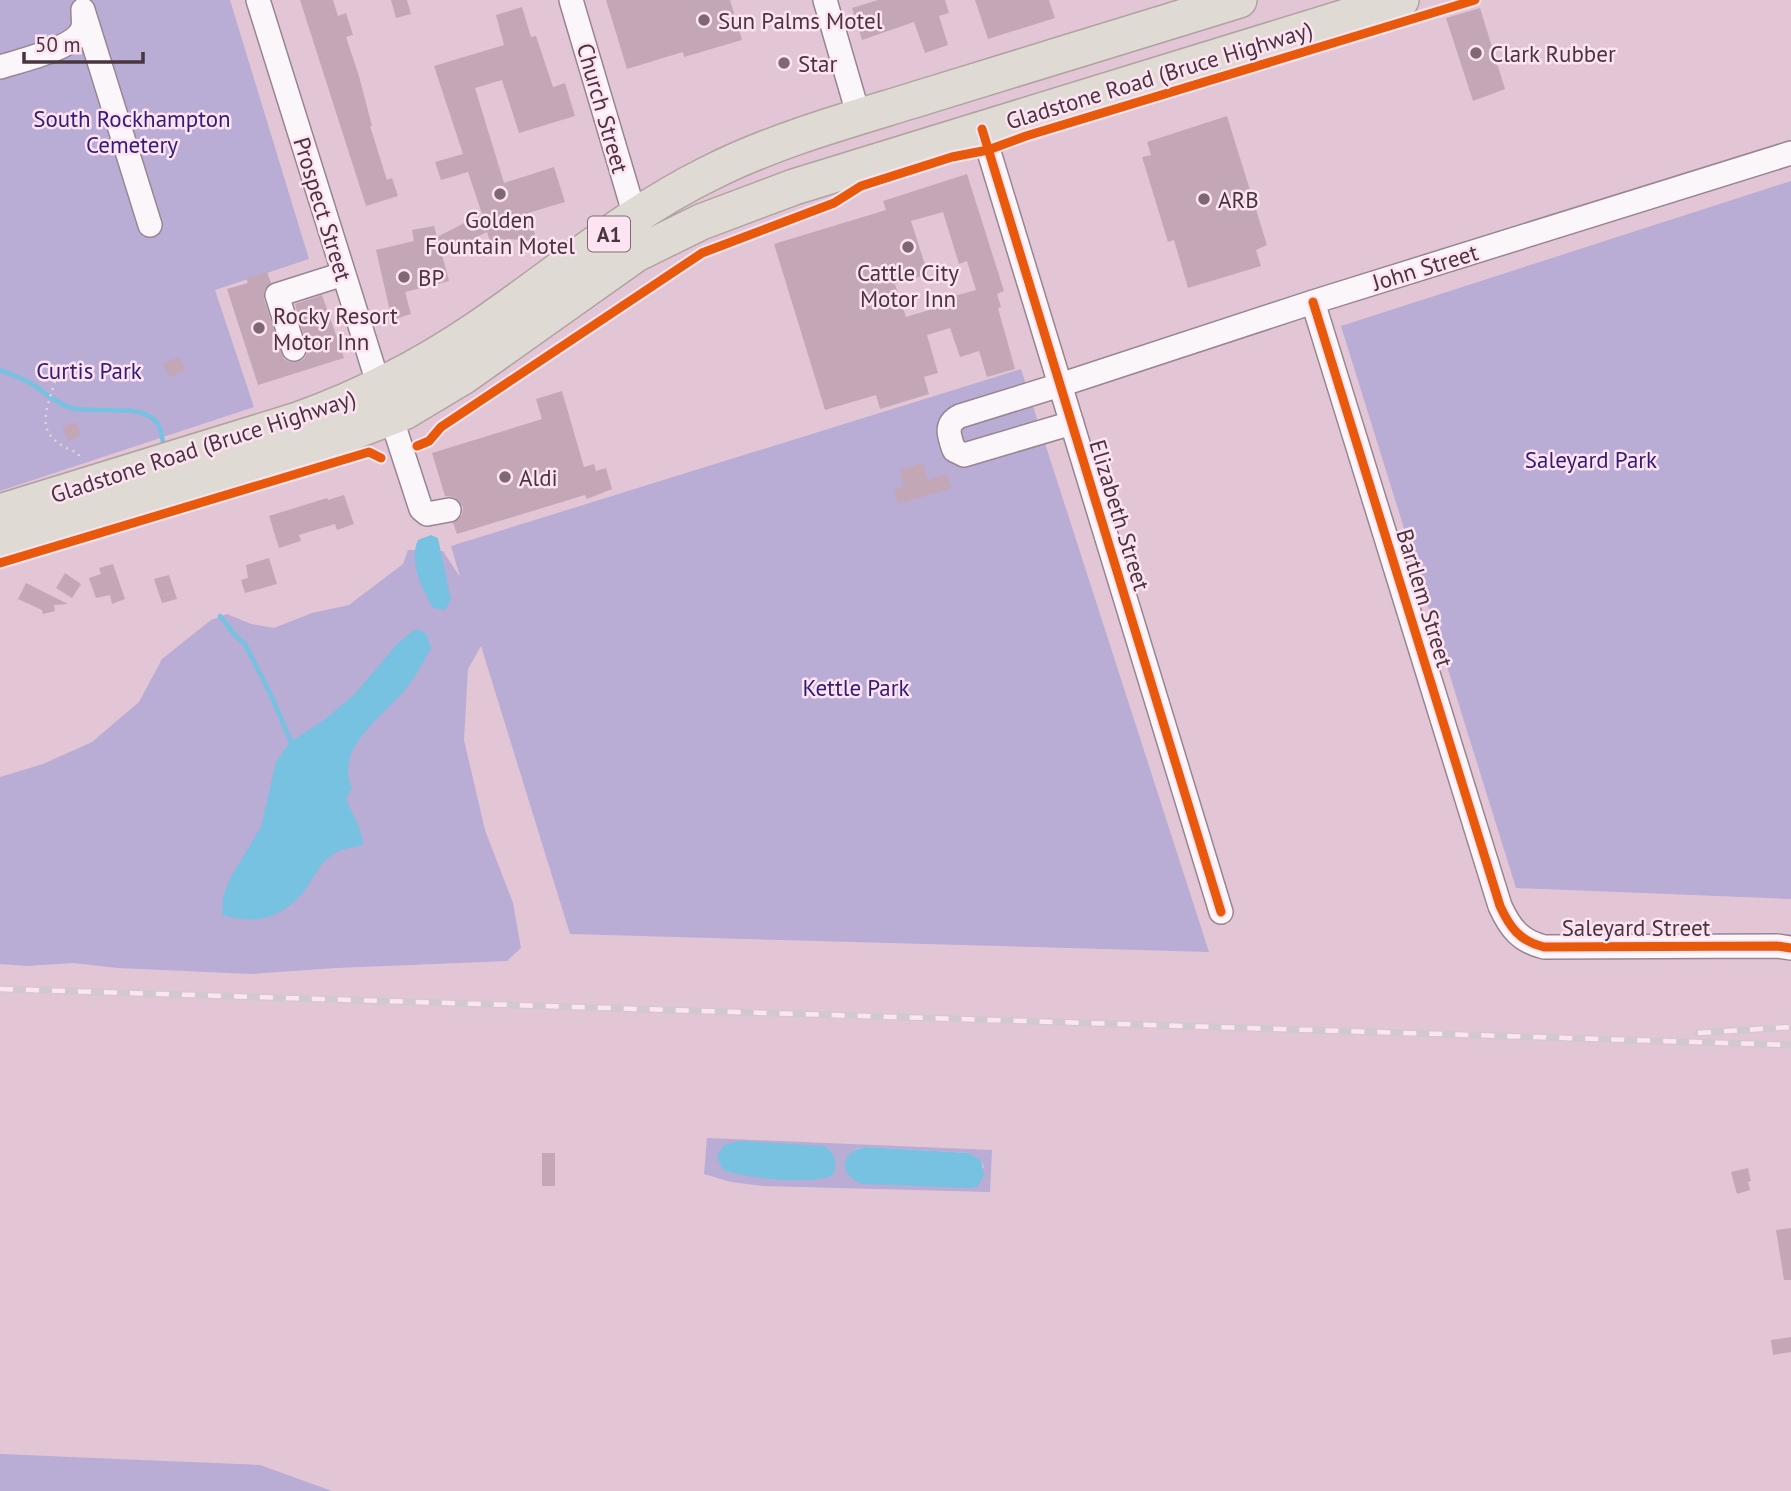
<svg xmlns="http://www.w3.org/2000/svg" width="1791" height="1491" viewBox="0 0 1791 1491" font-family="'PT Sans',sans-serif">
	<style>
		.green { fill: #b9acd5; fill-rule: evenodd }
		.water { fill: #77c1e1 }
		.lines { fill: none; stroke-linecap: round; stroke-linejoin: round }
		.stream { stroke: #77c1e1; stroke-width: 4.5 }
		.building { fill: #c3a7b7; fill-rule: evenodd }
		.minor-casing { stroke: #998591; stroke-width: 26 }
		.highway-casing { stroke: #b0a2a0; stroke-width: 38 }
		.path { stroke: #dfd5da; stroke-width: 2.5; stroke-dasharray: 2 5; stroke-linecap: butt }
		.minor { stroke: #fbf6f9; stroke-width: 23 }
		.highway { stroke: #dfdad3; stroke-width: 35 }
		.rail-casing { stroke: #d1c9ce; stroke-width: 7 }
		.rail { stroke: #fee4f2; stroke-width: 4.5; stroke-dasharray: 13; stroke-linecap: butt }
		.cycleway-casing { stroke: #fee4f2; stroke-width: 13 }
		.cycleway { stroke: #e8590c; stroke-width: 9 }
		.poi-dot { fill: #7f6874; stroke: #fee4f2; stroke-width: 2.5 }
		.labels { text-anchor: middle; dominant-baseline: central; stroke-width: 5; stroke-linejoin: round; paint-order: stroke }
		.shield { fill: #fee4f2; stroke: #7f6a75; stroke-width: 2 }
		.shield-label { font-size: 21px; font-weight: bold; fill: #493540 }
		.poi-label { font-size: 23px; fill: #493540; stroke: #fee4f2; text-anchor: start }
		.street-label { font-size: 23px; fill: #493540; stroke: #fee4f2 }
		.park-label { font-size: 23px; fill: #301c79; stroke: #fee4f2 }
	</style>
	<rect width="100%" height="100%" fill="#e2c6d6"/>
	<path class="green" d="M0,0H230L309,259L215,290L254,407L0,491Z
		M1791,181V899L1516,888L1341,326Z
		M1021,369L1209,952L570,934L481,646L468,669L464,740L485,830L513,903L521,948L507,961L336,968L252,974L117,968L73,963L27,966L0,964V777L43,764L92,742L139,702L162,659L211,620L227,614L251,624L274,628L312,613L349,605L403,564L408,550L443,551L460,577L451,546Z
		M707,1138L992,1150L990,1192L763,1186L731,1182L704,1174ZM865,1147L969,1153L981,1160L984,1168L856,1149Z
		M0,1454L260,1465L332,1491H0Z"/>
	<path class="water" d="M431,535L438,538L451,600L445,610L433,608C422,589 408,562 418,540Z
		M416,629L426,633L431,648C423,663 415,677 405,690C382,718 334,747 352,789L346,798C352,814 362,828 363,845C352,848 341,848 332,855C319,864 314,878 305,890C282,919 257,925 222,915L223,897L229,880L261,827L276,762L289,743L324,720L354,695L399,642Z
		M740,1141L824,1146C835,1153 838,1163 833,1175C815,1186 741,1178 722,1169L717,1156L724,1145Z
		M865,1147L969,1153L981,1160L984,1175L978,1186L970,1188L863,1184C838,1176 839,1152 865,1147Z"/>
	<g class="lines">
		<path class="stream" d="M0,370C10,374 21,378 30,383C44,391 56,404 72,408C96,415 145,400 159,426C161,431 162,437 163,442
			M220,616L235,635L245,644L271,695L291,742"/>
	</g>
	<path class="building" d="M300,0H333L338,16L346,13L353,35L346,37L359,76L372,126H370L387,180L392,178L398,196L366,206Z
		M391,0H407L411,14L396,18Z
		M606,0H730L742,40L684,57L683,52L627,69Z
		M878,0H945L949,13L939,16L948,45L925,53L914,22L862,40L852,8Z
		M975,0H1049L1055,18L988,39Z
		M522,7L531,37L536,36L553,87L565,83L575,116L519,133L502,80L475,88L504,183L554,167L565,202L528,213L537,241L509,239L491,245L487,232L442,255L449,281L405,292L411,314L392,320L376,250L414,241L412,230L434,226L437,237L482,214L468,172L441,180L435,162L463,154L434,66L504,45L496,15Z
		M1480,8L1505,89L1473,101L1446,18Z
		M1227,116L1267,245L1256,250L1261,266L1188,288L1174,240L1168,242L1142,157L1151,155L1147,142Z
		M967,174L1004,291L997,294L1001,307L998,308L1015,369L987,377L979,351L960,357L950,328L927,335L938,373L924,377L929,394L880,409L876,395L825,410L774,244L886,210L883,201ZM943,212L959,264L967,261L976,290L947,298L949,304L906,317L895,284L928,274L911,221Z
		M267,272L271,283L264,291V299L284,359L290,362H298L304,359L308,351L295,304L322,295L344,358L258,385L227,289L248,283L246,278Z
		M180,357L185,371L169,377L163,363Z
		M562,391L584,467L594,464L596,471L606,468L612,489L587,499L585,495L457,534L453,523L462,515L463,507L454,497L445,496L432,453L542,419L536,399Z
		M76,422L81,436L68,441L62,427Z
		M923,463L928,480L947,474L952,488L898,504L894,490L904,487L900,470Z
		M344,495L354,524L337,530L335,524L299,535L301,541L279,548L269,516L327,498L328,500Z
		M269,558L277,584L245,593L241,580L248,578L246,565Z
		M113,564L125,599L112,604L110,595L96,598L89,578L101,574L99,568Z
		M65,573L81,584L72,598L56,588Z
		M169,575L177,599L162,603L154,579Z
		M26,583L68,604L54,605L55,611L43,614L42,610L18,599Z
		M542,1153H555V1186H542Z
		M1748,1168L1751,1181L1748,1182L1750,1190L1737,1194L1731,1172Z
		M1791,1228V1280H1784L1776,1230Z
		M1791,1337V1352L1773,1355L1771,1340Z"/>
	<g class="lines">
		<g class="minor-casing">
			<path id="minor" d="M258,0L379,386
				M571,0L635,216
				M825,0L859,117
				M83,10L150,225
				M0,67C19,61 78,48 83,27C84,22 83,15 83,10
				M982,129L1221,912
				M1313,302L1500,906C1510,928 1520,941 1544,947L1777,946L1791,948
				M294,349L277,295L343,274
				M391,417L421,509L427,514L449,510
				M1072,423L964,455L954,450C949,436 944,424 960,416L1060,385L1313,302L1791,153"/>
		</g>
		<g class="highway-casing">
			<path id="highway" d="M0,512L298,420C362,397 421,367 477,329C555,276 626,214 710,173C779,138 857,118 930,95C1033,64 1136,31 1239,0
				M0,547L314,447L404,412L464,376L636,254L701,222L794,187L1401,0"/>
		</g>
		<path class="path" d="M55,381C44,418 34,436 78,453L81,461"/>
		<use href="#minor" class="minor"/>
		<use href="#highway" class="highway"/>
		<g class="rail-casing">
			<path id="rail" d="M0,989L1791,1045
				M1698,1033L1791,1027"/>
		</g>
		<use href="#rail" class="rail"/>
		<g class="cycleway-casing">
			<path id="cycleway" d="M982,129L1221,912
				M1313,302L1500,906C1510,928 1520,941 1544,947L1777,946L1791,948
				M417,446L429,441L441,427L702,253L834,203L861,186L952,157L988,150L1026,136L1475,0
				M0,563L369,452L381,458"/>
		</g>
		<use href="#cycleway" class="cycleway"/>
	</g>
	<g class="poi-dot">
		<circle cx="704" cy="20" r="7"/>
		<circle cx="1476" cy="53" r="7"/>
		<circle cx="784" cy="63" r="7"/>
		<circle cx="500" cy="194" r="7"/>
		<circle cx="1204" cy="199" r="7"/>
		<circle cx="908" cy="247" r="7"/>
		<circle cx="404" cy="277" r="7"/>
		<circle cx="259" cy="328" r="7"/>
		<circle cx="505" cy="477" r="7"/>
	</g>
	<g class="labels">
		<rect class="shield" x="588" y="216.5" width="42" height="35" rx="5"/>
		<g class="shield-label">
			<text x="609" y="234">A1</text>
		</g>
		<g class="poi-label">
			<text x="718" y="20">Sun Palms Motel</text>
			<text x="1490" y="53">Clark Rubber</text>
			<text x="798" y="63">Star</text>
			<text x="1218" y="199">ARB</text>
			<text x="500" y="219" text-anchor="middle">Golden<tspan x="500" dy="26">Fountain Motel</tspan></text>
			<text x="908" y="272" text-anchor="middle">Cattle City<tspan x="908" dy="26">Motor Inn</tspan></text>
			<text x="418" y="277">BP</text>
			<text x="273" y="315">Rocky Resort<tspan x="273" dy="26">Motor Inn</tspan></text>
			<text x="519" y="477">Aldi</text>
		</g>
		<g class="street-label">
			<text transform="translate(1159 75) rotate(-17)">Gladstone Road (Bruce Highway)</text>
			<text transform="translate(603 108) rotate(74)">Church Street</text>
			<text transform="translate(323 209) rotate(73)">Prospect Street</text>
			<text transform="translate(1425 267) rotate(-17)">John Street</text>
			<text transform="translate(203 446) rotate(-18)">Gladstone Road (Bruce Highway)</text>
			<text transform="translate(1120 515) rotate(73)">Elizabeth Street</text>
			<text transform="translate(1425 598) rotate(73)">Bartlem Street</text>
			<text x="1636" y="927">Saleyard Street</text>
		</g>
		<g class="park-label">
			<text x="132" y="118">South Rockhampton<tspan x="132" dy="26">Cemetery</tspan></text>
			<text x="89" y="370">Curtis Park</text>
			<text x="1591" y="459">Saleyard Park</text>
			<text x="856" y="687">Kettle Park</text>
		</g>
	</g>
	<path d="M24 52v10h119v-10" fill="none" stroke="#493540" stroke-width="3.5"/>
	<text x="35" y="52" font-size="21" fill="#493540" stroke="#fee4f2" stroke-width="5" paint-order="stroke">50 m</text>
</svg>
